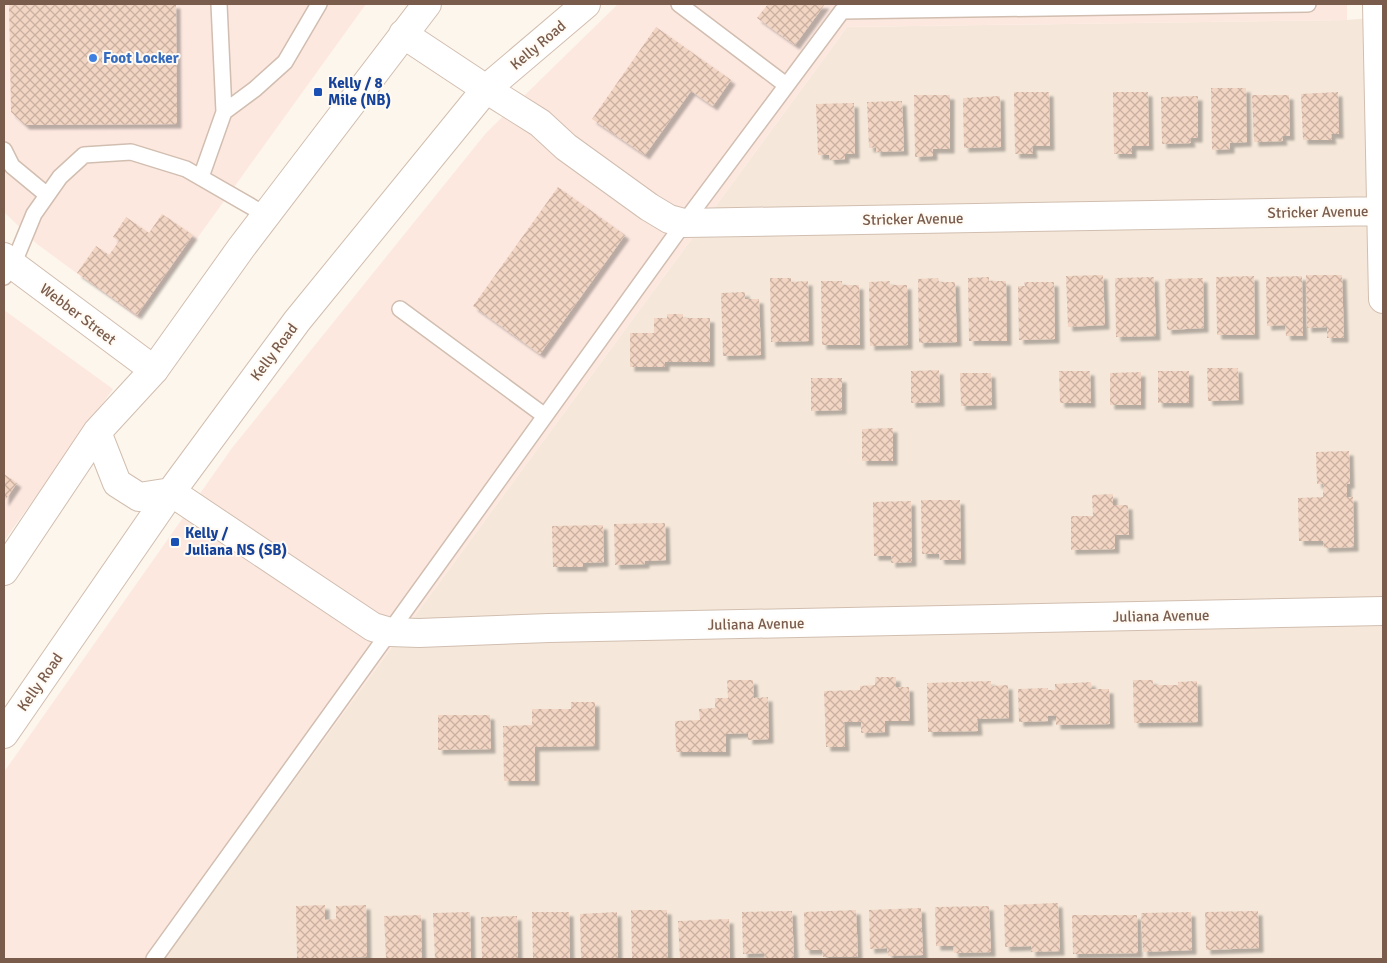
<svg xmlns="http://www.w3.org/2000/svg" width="1387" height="963" viewBox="0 0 1387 963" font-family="Signika,sans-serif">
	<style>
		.residential { fill: #f5e8da }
		.commercial { fill: #fde8e0 }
		.building { fill: url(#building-cross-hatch); filter: url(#shadow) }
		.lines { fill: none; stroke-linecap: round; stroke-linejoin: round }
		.service-casing { stroke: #d1beb0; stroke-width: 18 }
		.minor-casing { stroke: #d1beb0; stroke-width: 30 }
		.tertiary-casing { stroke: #d1beb0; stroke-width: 30 }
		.service { stroke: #fff; stroke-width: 15 }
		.minor { stroke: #fff; stroke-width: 28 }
		.tertiary { stroke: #fff; stroke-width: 28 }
		.shop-dot { fill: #3f7fe0; stroke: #fffaf3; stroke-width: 2 }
		.transit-dot { fill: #1a4fb4; stroke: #fffaf3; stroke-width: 2 }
		.labels { text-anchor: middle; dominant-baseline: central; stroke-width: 4; stroke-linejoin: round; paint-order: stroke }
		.street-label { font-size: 15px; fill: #7a5c4d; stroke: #fffaf3 }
		.shop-label { font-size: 15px; font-weight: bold; fill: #366cbe; stroke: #fffaf3; text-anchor: start }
		.transit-label { font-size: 15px; font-weight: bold; fill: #164399; stroke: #fffaf3; text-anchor: start }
	</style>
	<defs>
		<pattern id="building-cross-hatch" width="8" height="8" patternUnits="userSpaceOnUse" patternTransform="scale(1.25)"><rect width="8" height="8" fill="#f3d5c3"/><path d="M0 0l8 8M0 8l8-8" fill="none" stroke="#cab0a1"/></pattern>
		<filter id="shadow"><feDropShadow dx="4.5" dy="4.5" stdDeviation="1" flood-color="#0004"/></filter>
	</defs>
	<rect width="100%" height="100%" fill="#fdf6ec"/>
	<path class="residential" d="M1383,17V959H163L847,27L1347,20Z"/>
	<path class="commercial" d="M4,4H366L139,319L37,244L4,212Z
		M618,4H1347V20L847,27L163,959H4V772L232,448L486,133Z
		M4,310L113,389L4,541Z"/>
	<path class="building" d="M9,4H176L177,124L25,125L11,112Z
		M768,4H825L795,45L757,18Z
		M656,27L731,80L713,106L691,91L645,155L592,119Z
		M1211,88H1246L1247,142L1230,143V149L1212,150Z
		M1014,92H1049L1050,146H1032L1033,154H1015Z
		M1113,92H1148L1149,146H1132V154H1114Z
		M1338,92L1339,134H1331L1332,140H1303L1301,94Z
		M914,95H950V149H933V156L915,157Z
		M1252,95H1289L1290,136H1282L1283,141L1254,142Z
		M1000,96L1001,147L964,148L963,98Z
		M1198,96V138H1190L1191,143L1162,144L1161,97Z
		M902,101L904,151L876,152V147L869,148L867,102Z
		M854,103L855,154H845V159L830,160L829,155H818L816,104Z
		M558,187L625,235L540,354L473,306Z
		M162,214L193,235L137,315L77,273L96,246L109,255L119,241L113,237L126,217L149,233Z
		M1103,275L1105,325L1068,327L1066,276Z
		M1306,275H1342L1344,338H1327V327L1307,328Z
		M1254,276L1255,335H1217L1216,277Z
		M1302,276L1303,336H1286L1285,325L1267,326L1266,277Z
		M989,277V281H1006L1007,341H969L968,278Z
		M1154,277L1156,336L1116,337L1115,278Z
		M770,278H791V282L808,281L809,341L771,342Z
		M938,278L939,282H955L957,342L919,343L918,279Z
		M1203,278L1204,328L1167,330L1165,279Z
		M821,281H842V285H859L860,345H822Z
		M890,281V285H907L908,345L870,346L869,282Z
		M1024,282H1054L1055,339L1019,340L1018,286H1025Z
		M745,292V299H759L761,355L723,356L721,293Z
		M667,314H683V318H710V362H665V367H630V333H654V318H667Z
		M1207,368H1238L1239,400L1208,401Z
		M939,370L940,402L911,403V371Z
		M1059,371H1090L1091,403H1060Z
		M1158,371H1189V403H1158Z
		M1141,372V405H1110V373Z
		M960,373H991L992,405L961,406Z
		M811,378H842V410L811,411Z
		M893,428V461H862V429Z
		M1349,451L1350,484H1347V497H1353L1354,547L1324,548L1323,541H1299L1298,498L1323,497V484H1317L1316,452Z
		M4,474L17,483L4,502Z
		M1113,494V505H1128L1129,535H1115V549L1071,550V516H1093L1092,495Z
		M921,500H960L961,560H940L939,554H922Z
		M911,501L912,562L891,563V556H874L873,502Z
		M665,523L666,560L645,561V564L615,565L614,524Z
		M603,525L604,562L583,563V567H553L552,526Z
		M875,677H896V687H909L910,721H885V732L861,733V722H844L845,747H826L824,691L860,690V686L875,685Z
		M727,680H753L754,698L768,697L769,739L748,740V733L726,734V752H676L675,721L700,720L699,709L715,708V698H728Z
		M1133,680H1153V685H1178V682L1197,681L1198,722L1134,723Z
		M991,681V686L1008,685L1009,718L977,719L978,731L928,732L927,683Z
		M1091,682L1092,689H1109L1110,724L1056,725V715L1048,716V721L1019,722L1018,689L1048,688V690H1055V684Z
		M571,702H595V746L535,747V781H504L503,726L532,725V709H571Z
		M438,715H490L491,749L438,750Z
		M1058,903L1060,951L1031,952V946L1005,947L1004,905Z
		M325,905V920L336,919V906L366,905L367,957L297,959L296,906Z
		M989,906L991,952L954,953L953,946H936L935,907Z
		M921,908L923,955L888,956L887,948L870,949L869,910Z
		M631,910H667L668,959H632Z
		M856,910L858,957H823L822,950H805L804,912Z
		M792,911L794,958L765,959L764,953L743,954L742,912Z
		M1258,911L1259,948L1206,950L1205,912Z
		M470,912L471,959H435L433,913Z
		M532,912H569L570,959H533Z
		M617,912L618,959H581L580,914Z
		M1191,912L1192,950L1143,952L1141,913Z
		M421,915L422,959H386L384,916Z
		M1072,915H1137L1138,953L1073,954Z
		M517,916L518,959H482L481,917Z
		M729,919L730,959H680L678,921Z"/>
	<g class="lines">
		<g class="service-casing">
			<path id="service" d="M679,4L786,85
				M224,112L255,89L285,62L319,4
				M4,150L12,166L47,195
				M201,177L224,112L219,4
				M4,277L13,265L34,214L60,177L84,155L131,152L186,169L266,215
				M400,309L545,416
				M154,959L684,223L842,11L1308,4"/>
		</g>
		<g class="minor-casing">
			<path id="minor" d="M1377,4L1383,299
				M486,89L540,123L566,147L649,207L669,219L684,223L1383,211
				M4,257L13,265L154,370
				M171,492L373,627L390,632L419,633L549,628L1383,611"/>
		</g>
		<g class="tertiary-casing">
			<path id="tertiary" d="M403,34L486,89
				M97,432L117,483L139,497L171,492
				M4,571L97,432L154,370L241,248L427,4
				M4,734L171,492L297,321L486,89L586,4"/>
		</g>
		<use href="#service" class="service"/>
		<use href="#minor" class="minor"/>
		<use href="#tertiary" class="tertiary"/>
	</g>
	<circle class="shop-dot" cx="93" cy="58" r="5"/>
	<g class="transit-dot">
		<rect x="313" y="87" width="10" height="10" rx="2.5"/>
		<rect x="170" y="537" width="10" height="10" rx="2.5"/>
	</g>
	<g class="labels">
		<g class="street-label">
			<text transform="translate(538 45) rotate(-40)">Kelly Road</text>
			<text transform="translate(1318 212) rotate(-1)">Stricker Avenue</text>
			<text transform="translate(913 219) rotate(-1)">Stricker Avenue</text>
			<text transform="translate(78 314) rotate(37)">Webber Street</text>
			<text transform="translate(274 352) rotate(-53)">Kelly Road</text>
			<text transform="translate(1161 616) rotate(-1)">Juliana Avenue</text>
			<text transform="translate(756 624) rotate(-1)">Juliana Avenue</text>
			<text transform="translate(40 682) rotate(-55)">Kelly Road</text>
		</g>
		<g class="shop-label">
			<text x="103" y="58">Foot Locker</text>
		</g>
		<g class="transit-label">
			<text x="328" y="83">Kelly / 8<tspan x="328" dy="17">Mile (NB)</tspan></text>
			<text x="185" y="533">Kelly /<tspan x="185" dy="17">Juliana NS (SB)</tspan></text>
		</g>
	</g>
	<rect width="1387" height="963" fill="none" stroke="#7a5c4d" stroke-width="10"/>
</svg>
